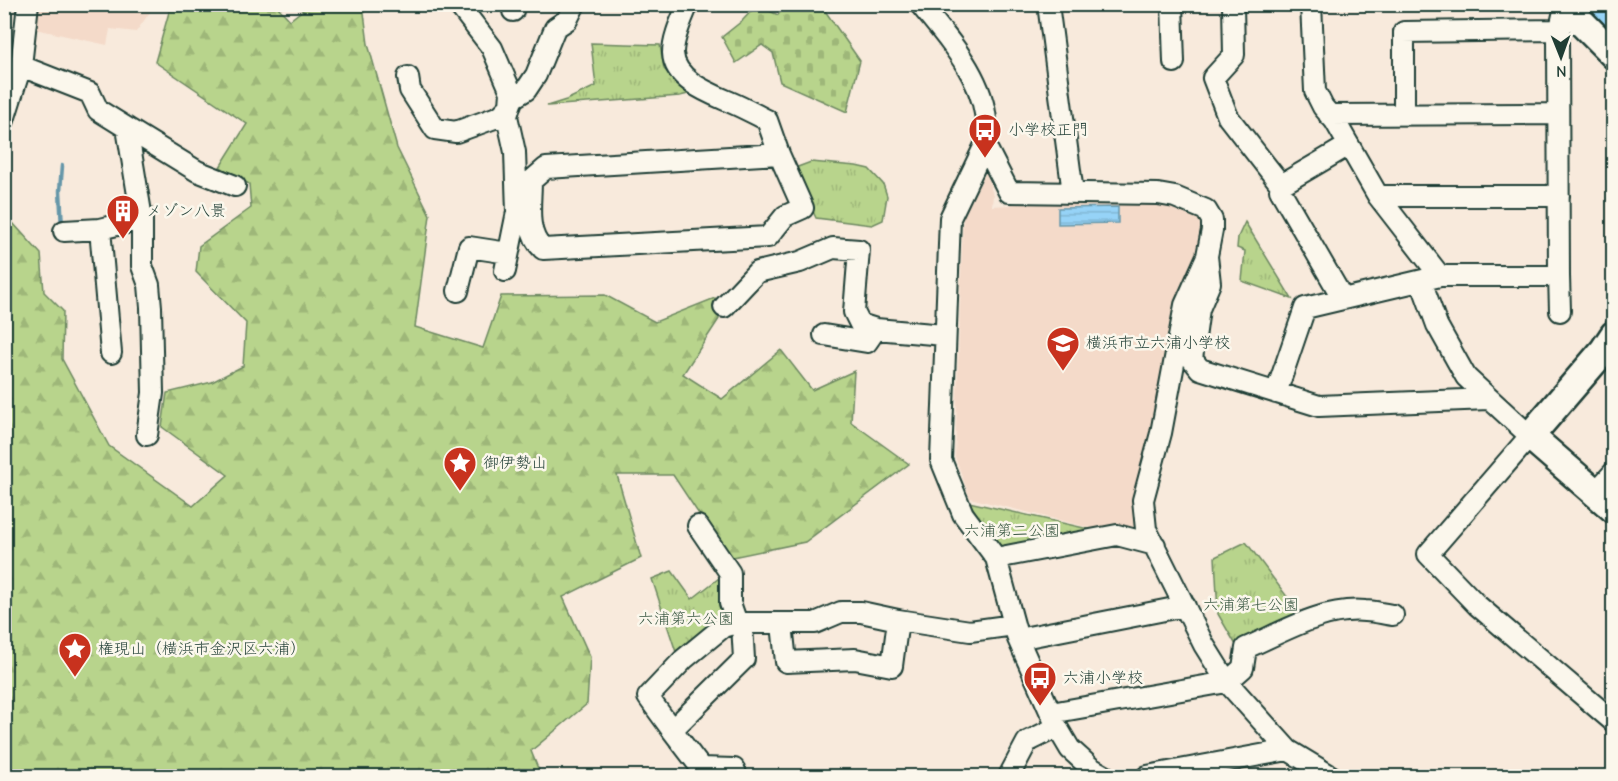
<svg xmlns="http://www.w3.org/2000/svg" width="1618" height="781" viewBox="0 0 1618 781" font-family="'Comic Neue','Klee One',sans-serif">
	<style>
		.built { fill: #f4dac9 }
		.forest { fill: url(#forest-firs); stroke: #6c8860; stroke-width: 1.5 }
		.cemetery { fill: url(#cemetery-stones); stroke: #6c8860; stroke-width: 1.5 }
		.park { fill: url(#park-tufts); stroke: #6c8860; stroke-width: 1.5 }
		.water { fill: url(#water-rules); stroke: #6697a9; stroke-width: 1.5 }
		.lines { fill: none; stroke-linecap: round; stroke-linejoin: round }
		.stream { stroke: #6697a9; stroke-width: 4.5 }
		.river { stroke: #96d3f7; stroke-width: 28 }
		.street-casing { stroke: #1f3d34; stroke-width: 24 }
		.secondary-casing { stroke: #1f3d34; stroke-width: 32 }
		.street { stroke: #fbf7ec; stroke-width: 20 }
		.secondary { stroke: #fbf7ec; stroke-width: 27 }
		.labels { text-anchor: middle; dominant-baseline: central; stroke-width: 5; stroke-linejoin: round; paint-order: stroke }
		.poi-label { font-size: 16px; fill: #1f3d34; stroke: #fbf7ec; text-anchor: start }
		.park-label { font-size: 16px; fill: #3e5b46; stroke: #fbf7ec }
	</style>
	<defs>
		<pattern id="forest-firs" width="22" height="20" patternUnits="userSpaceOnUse" patternTransform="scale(1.5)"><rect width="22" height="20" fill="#b8d48c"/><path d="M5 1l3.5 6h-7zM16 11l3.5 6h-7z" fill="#9eb779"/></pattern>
		<pattern id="cemetery-stones" width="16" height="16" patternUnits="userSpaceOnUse" patternTransform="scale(1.5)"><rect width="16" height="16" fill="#b8d48c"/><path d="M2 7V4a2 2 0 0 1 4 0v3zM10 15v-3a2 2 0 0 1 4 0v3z" fill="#9eb779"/></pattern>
		<pattern id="park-tufts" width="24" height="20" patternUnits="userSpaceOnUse" patternTransform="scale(1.5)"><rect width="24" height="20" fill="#b8d48c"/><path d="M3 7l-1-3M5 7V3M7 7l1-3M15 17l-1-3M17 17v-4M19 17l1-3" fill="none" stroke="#9eb779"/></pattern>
		<pattern id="water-rules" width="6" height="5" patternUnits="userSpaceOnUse" patternTransform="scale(1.5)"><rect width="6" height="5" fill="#96d3f7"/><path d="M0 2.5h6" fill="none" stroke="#81b6d4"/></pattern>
	</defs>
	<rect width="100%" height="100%" fill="#f8eadc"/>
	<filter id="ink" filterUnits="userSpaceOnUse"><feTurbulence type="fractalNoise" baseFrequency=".0167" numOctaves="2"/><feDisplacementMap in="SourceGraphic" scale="12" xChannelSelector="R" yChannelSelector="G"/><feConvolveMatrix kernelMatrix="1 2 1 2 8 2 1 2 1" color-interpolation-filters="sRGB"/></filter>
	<g filter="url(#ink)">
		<path class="built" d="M33,5H155L136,32L110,29L107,45L31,28Z
			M986,172L993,195L992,206L1011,205L1012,200L1151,199L1199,214L1202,236L1180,308L1139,533H1111L970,498L955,457L963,216Z"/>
		<path class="forest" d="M171,5H276L290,20L309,5H363L368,44L397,148L430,215L415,327L483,348L501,296L605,295L655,322L715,298L719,319L683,374L722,399L781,350L812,390L854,371L851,422L909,464L805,542L728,558L673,475H617L641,558L563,597L590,657L587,704L531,751L541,776H5L4,227L12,222L41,254L44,292L63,311L62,359L109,446L193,506L228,475L162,427L167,393L212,382L243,366L246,323L196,272L199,246L251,208L249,184L220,167L247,124L155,62Z"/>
		<path class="cemetery" d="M757,5L778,15L785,5H821L860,61L847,112L780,82L773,53L762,45L736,63L722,37L742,21Z"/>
		<path class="park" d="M591,43L660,45L664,69L688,94L680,96L547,106L566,100L596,86Z
			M811,162L856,166L869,169L883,184L887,196L883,220L872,225L816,218C808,202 803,185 795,168Z
			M1245,222L1292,299L1242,281L1245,251L1237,248L1238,237Z
			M969,502L1093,530L1001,553Z
			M1246,542L1303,618L1240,652L1218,614L1215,557Z
			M672,571L692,599L723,575L726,616L676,652L652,579Z"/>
		<path class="water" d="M1118,207V223L1058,224V208Z"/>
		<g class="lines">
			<path class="stream" d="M62,166L60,191L62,228"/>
			<path class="river" d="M1580,4L1602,18L1614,22"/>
			<g class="street-casing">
				<path id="street" d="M28,4L21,66L90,93L98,110L127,128L142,219V266L149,285L151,307L153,393L147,435
					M458,4L492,48L511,92L510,106L507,116L515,152L517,212L505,271
					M688,4C682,19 673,37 673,53C674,80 709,93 730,102C742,107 755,114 767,120L779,154L803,208L785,216L768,237L543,249C525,233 531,203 531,181L546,168L779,154
					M920,4C952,44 995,90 985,145L950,218L941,460L963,514L996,558L1018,639L1057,727L1070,749L1091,768L1105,776
					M1048,4L1073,193
					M1172,4L1174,62
					M1233,4L1234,55L1213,78L1228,117L1281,185L1349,145
					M1311,4L1315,91L1323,107L1335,121L1378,196L1440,276
					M513,11V4
					M408,77L410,90L435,129L456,132L500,116L510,106L513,98L526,90L536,75L555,28L567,20L575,4
					M1404,114V32L1559,30
					M1329,115L1558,114
					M4,120L21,66
					M127,128L197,171L235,186
					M985,145L1009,192L1158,194L1175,197L1206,210L1212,220V230L1207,256L1185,305L1161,433L1143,500L1146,529L1204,645L1227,682L1288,750L1331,776
					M1281,185L1280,190L1343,299
					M1378,196H1559
					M64,231L100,229
					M1207,256L1210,283L1199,309L1192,359L1200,369L1319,406L1488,399
					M1559,276L1560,311
					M1421,281L1437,325L1466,377L1530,436L1428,554L1477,605L1614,722
					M458,291L469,247L508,253
					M724,307L757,272L800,262L833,248L859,250L854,312L860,324L876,329L944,335
					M824,335L867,342L876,329
					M111,353L100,229L142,219
					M1276,393L1305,308L1440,276H1559L1558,38L1563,15L1571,7V4
					M1595,493L1614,472
					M698,526L730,573V603L737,623
					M996,558L1117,535L1155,545
					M742,624L744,659L672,730L648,697L684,659L723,627L737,623H815L841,612H861L898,620L970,631L1014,625
					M782,624L786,662L855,659L892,666L898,620
					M1018,639L1185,606
					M1051,713L1227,682L1243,668L1246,648C1283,632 1323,607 1365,611C1374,611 1384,614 1393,615
					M672,730L701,768L734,769L737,776
					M1009,776L1027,742L1057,727
					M1147,776L1288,750"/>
			</g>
			<g class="secondary-casing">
				<path id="secondary" d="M1571,7L1577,18L1614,55
					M1614,335L1604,350L1530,436L1614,509"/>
			</g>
			<use href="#street" class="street"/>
			<use href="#secondary" class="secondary"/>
		</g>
	</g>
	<defs>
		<g id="bus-pin" transform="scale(1.725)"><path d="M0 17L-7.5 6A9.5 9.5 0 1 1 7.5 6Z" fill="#c8321e" stroke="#fbf7ec"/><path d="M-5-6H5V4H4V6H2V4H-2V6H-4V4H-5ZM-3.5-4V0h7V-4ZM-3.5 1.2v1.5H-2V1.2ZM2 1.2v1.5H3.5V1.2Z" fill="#fff"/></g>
		<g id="building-pin" transform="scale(1.725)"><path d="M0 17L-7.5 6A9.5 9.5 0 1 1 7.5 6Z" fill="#c8321e" stroke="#fbf7ec"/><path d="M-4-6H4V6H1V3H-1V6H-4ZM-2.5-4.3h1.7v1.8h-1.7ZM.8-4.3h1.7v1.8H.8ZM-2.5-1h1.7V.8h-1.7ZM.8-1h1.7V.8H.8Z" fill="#fff"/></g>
		<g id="school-pin" transform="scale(1.725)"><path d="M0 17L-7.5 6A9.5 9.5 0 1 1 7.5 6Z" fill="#c8321e" stroke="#fbf7ec"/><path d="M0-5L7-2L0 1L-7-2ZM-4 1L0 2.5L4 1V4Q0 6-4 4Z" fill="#fff"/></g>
		<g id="sight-pin" transform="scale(1.725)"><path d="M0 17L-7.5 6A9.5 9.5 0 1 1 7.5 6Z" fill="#c8321e" stroke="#fbf7ec"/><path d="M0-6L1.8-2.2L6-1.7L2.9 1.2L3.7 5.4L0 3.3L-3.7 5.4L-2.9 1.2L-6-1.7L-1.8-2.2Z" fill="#fff"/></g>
	</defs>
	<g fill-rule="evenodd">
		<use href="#bus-pin" x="985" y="130"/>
		<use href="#building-pin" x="123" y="211"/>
		<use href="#school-pin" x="1063" y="343"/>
		<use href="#sight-pin" x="460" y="463"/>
		<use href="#sight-pin" x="75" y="649"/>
		<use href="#bus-pin" x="1040" y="678"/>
	</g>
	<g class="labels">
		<g class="poi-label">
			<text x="1008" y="130">小学校正門</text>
			<text x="146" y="211">メゾン八景</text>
			<text x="1086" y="343">横浜市立六浦小学校</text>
			<text x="483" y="463">御伊勢山</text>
			<text x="98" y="649">権現山（横浜市金沢区六浦）</text>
			<text x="1063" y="678">六浦小学校</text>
		</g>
		<g class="park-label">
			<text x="1012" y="531">六浦第二公園</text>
			<text x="1251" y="605">六浦第七公園</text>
			<text x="686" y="619">六浦第六公園</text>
		</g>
	</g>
	<rect width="1618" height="781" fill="none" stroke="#fbf7ec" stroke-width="24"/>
	<rect x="12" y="12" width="1594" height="757" fill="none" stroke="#1f3d34" stroke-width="2" filter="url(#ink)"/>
	<g transform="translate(1561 57) rotate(179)" stroke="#fbf7ec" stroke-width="4.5" paint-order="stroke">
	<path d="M0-4.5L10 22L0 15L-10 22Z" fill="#1f3d34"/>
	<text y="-9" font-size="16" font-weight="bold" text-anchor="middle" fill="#1f3d34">N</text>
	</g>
</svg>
